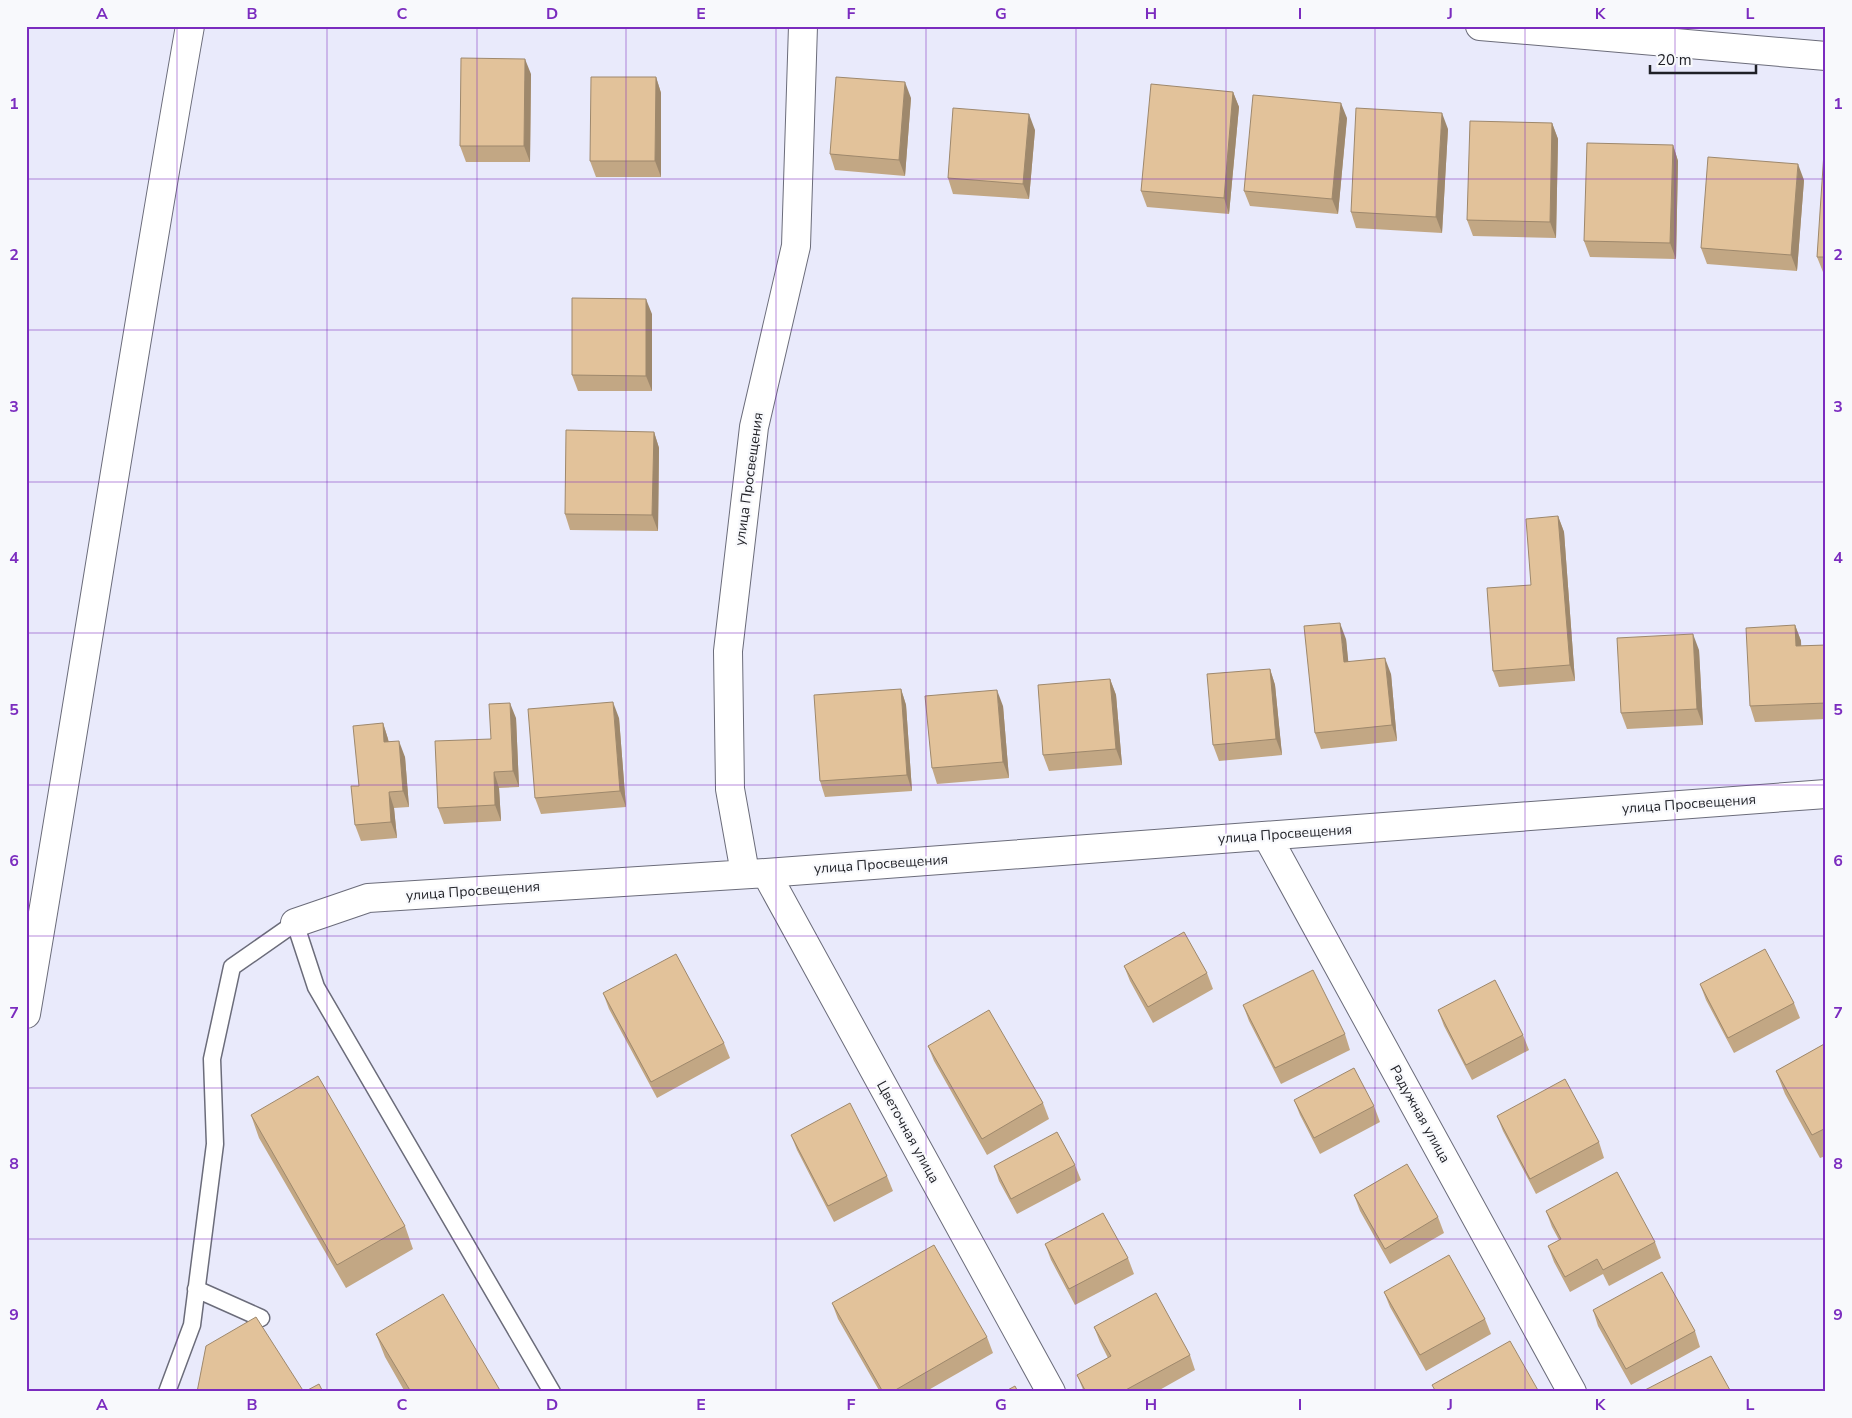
<svg xmlns="http://www.w3.org/2000/svg" width="1852" height="1418" viewBox="0 0 1852 1418" font-family="'Nunito Sans',sans-serif">
	<style>
		.lines { fill: none; stroke-linecap: round; stroke-linejoin: round }
		.lane-casing { stroke: #6b6c7a; stroke-width: 19 }
		.street-casing { stroke: #6b6c7a; stroke-width: 30 }
		.lane { stroke: #fff; stroke-width: 16 }
		.street { stroke: #fff; stroke-width: 28 }
		.wall { fill: #c2a784 }
		.shaded-wall { fill: #9e886c }
		.building { fill: #e2c29a; stroke: #9e886c }
		.grid { fill: none; stroke: #7b2cbf; stroke-width: 1; stroke-opacity: 0.55 }
		.labels { text-anchor: middle; dominant-baseline: central; stroke-width: 4.5; stroke-linejoin: round; paint-order: stroke }
		.street-label { font-size: 14px; fill: #1f2026; stroke: #f8f9fc }
		.neatline { fill: none; stroke: #7b2cbf; stroke-width: 2 }
		.grid-label { font-size: 16px; text-anchor: middle; font-weight: bold; fill: #7b2cbf }
	</style>
	<rect width="100%" height="100%" fill="#e9eafb"/>
	<g class="lines">
		<g class="lane-casing">
			<path id="lane" d="M196,1289L261,1318
				M167,1392L192,1325L215,1144L212,1059L232,967L295,923L316,987L552,1392"/>
		</g>
		<g class="street-casing">
			<path id="street" d="M1480,26L1826,56
				M1267,836L1572,1392
				M745,873L730,789L728,651L754,427L796,246L803,26
				M766,873L1051,1392
				M295,923L368,898L766,873L1826,794
				M26,1014C82,685 132,355 190,26"/>
		</g>
		<use href="#lane" class="lane"/>
		<use href="#street" class="street"/>
	</g>
	<path class="wall" d="M531,74L530,162H466L460,146Z
		M656,77L661,93V177H596L590,161Z
		M1233,92L1239,107L1229,214L1147,207L1141,191Z
		M911,98L905,176L835,170L830,154Z
		M1347,118L1338,214L1250,206L1244,191Z
		M1552,123L1558,139L1556,238L1473,236L1467,220Z
		M1448,129L1442,233L1356,228L1351,212Z
		M1035,130L1029,199L953,194L948,178Z
		M1673,145L1678,161L1676,259L1590,257L1584,241Z
		M1826,152V273L1823,272L1817,257Z
		M1804,180L1797,271L1707,264L1701,248Z
		M652,314V391H578L572,375Z
		M654,432L659,448L658,531L570,530L565,514Z
		M1558,516L1564,532L1575,681L1499,687L1493,671L1531,585Z
		M1795,625L1801,641V646L1826,645V719L1755,722L1750,706Z
		M1346,639L1348,662L1391,674L1397,741L1321,749L1315,733Z
		M1699,650L1703,725L1627,729L1621,713Z
		M1270,669L1275,685L1282,755L1219,761L1213,745Z
		M1110,679L1116,695L1122,765L1049,771L1043,755Z
		M901,689L906,705L912,791L825,797L820,781Z
		M1003,706L1009,778L937,784L932,768Z
		M516,718L519,787L499,788L501,821L444,824L438,808L491,739Z
		M619,718L626,807L541,814L535,798Z
		M383,723L388,739L389,742L405,757L409,807L394,808L397,838L361,841L355,825L359,786Z
		M1124,966L1207,973L1213,989L1153,1023L1130,981Z
		M1700,984L1794,1003L1800,1018L1734,1053L1706,1000Z
		M603,993L724,1043L730,1058L657,1098L609,1009Z
		M1243,1005L1345,1034L1350,1050L1281,1084L1249,1021Z
		M1438,1010L1523,1035L1529,1050L1472,1080L1444,1026Z
		M1826,1043V1156L1820,1158L1785,1094L1776,1071Z
		M928,1046L1043,1103L1049,1119L987,1155L934,1061Z
		M1294,1100L1374,1106L1380,1122L1320,1154L1300,1115Z
		M251,1115L405,1226L413,1249L346,1288L259,1138Z
		M1497,1116L1599,1142L1604,1158L1536,1194L1503,1131Z
		M791,1135L887,1176L893,1191L834,1222L797,1150Z
		M1075,1165L1081,1180L1017,1214L999,1181L994,1166Z
		M1354,1195L1438,1217L1444,1233L1390,1264L1360,1211Z
		M1546,1211L1655,1242L1661,1258L1609,1286L1603,1274L1570,1292L1554,1262L1548,1246L1559,1240L1552,1227Z
		M1045,1244L1128,1258L1134,1274L1075,1305L1051,1260Z
		M1384,1292L1485,1319L1491,1334L1426,1371L1390,1307Z
		M832,1303L987,1337L993,1353L925,1392H880L838,1319Z
		M1593,1310L1695,1331L1700,1347L1631,1385L1598,1326Z
		M1094,1327L1190,1355L1195,1370L1156,1392H1084L1077,1375L1108,1358L1100,1342Z
		M376,1334L501,1392H405L385,1357Z"/>
	<path class="shaded-wall" d="M525,59L531,74L530,162L524,146Z
		M656,77L661,93V177L655,161Z
		M905,82L911,98L905,176L899,160Z
		M1233,92L1239,107L1229,214L1224,198Z
		M1341,103L1347,118L1338,214L1332,199Z
		M1442,113L1448,129L1442,233L1436,217Z
		M1029,114L1035,130L1029,199L1023,184Z
		M1552,123L1558,139L1556,238L1550,222Z
		M1673,145L1678,161L1676,259L1670,243Z
		M1798,164L1804,180L1797,271L1791,255Z
		M646,299L652,314V391L646,376Z
		M654,432L659,448L658,531L652,515Z
		M1558,516L1564,532L1575,681L1570,665Z
		M1340,623L1346,639L1350,678L1344,662Z
		M1795,625L1801,641L1802,662L1796,646Z
		M1693,634L1699,650L1703,725L1697,709Z
		M1385,658L1391,674L1397,741L1392,725Z
		M1270,669L1275,685L1282,755L1276,739Z
		M1110,679L1116,695L1122,765L1116,749Z
		M901,689L906,705L912,791L907,775Z
		M997,690L1003,706L1009,778L1003,762Z
		M613,702L619,718L626,807L620,791Z
		M510,703L516,718L519,787L513,771Z
		M383,723L388,739L390,758L384,742Z
		M399,741L405,757L409,807L403,791Z
		M494,772L499,788L501,821L495,805Z
		M389,792L394,808L397,838L391,822Z"/>
	<path class="building" d="M461,58L525,59L524,146H460Z
		M591,77H656L655,161H590Z
		M836,77L905,82L899,160L830,154Z
		M1151,84L1233,92L1224,198L1141,191Z
		M1253,95L1341,103L1332,199L1244,191Z
		M953,108L1029,114L1023,184L948,178Z
		M1356,108L1442,113L1436,217L1351,212Z
		M1470,121L1552,123L1550,222L1467,220Z
		M1587,143L1673,145L1670,243L1584,241Z
		M1824,152H1826V257H1817Z
		M1708,157L1798,164L1791,255L1701,248Z
		M572,298L646,299V376L572,375Z
		M566,430L654,432L652,515L565,514Z
		M1558,516L1570,665L1493,671L1487,588L1531,585L1526,519Z
		M1340,623L1344,662L1385,658L1392,725L1315,733L1304,626Z
		M1795,625L1796,646L1826,645V703L1750,706L1746,628Z
		M1693,634L1697,709L1621,713L1617,638Z
		M1270,669L1276,739L1213,745L1207,674Z
		M1110,679L1116,749L1043,755L1038,685Z
		M901,689L907,775L820,781L814,695Z
		M997,690L1003,762L932,768L925,696Z
		M613,702L620,791L535,798L528,709Z
		M510,703L513,771L494,772L495,805L438,808L435,741L491,739L489,704Z
		M383,723L384,742L399,741L403,791L389,792L391,822L355,825L351,786H359L353,726Z
		M1184,932L1207,973L1148,1007L1124,966Z
		M1765,949L1794,1003L1728,1038L1700,984Z
		M676,954L724,1043L651,1082L603,993Z
		M1313,970L1345,1034L1275,1068L1243,1005Z
		M1495,980L1523,1035L1466,1065L1438,1010Z
		M989,1010L1043,1103L982,1139L928,1046Z
		M1826,1043V1128L1812,1135L1776,1071Z
		M1354,1068L1374,1106L1314,1138L1294,1100Z
		M318,1076L405,1226L337,1265L251,1115Z
		M1565,1079L1599,1142L1530,1179L1497,1116Z
		M850,1103L887,1176L828,1206L791,1135Z
		M1057,1132L1075,1165L1011,1199L994,1166Z
		M1407,1164L1438,1217L1385,1249L1354,1195Z
		M1617,1172L1655,1242L1603,1270L1597,1259L1565,1277L1548,1246L1561,1239L1546,1211Z
		M1103,1213L1128,1258L1069,1289L1045,1244Z
		M934,1245L987,1337L892,1392H883L832,1303Z
		M1449,1255L1485,1319L1420,1355L1384,1292Z
		M1662,1272L1695,1331L1626,1369L1593,1310Z
		M1156,1293L1190,1355L1122,1392H1086L1077,1375L1111,1356L1094,1327Z
		M443,1294L501,1392H411L376,1334Z
		M256,1317L304,1392L319,1384L323,1392H197L206,1346Z
		M1510,1341L1539,1392H1436L1432,1385Z
		M1711,1356L1731,1392H1646L1645,1390Z
		M1015,1386L1018,1392H1004Z"/>
	<path class="grid" d="M177,26V1392M327,26V1392M477,26V1392M626,26V1392M776,26V1392M926,26V1392M1076,26V1392M1226,26V1392M1375,26V1392M1525,26V1392M1675,26V1392M26,179H1826M26,330H1826M26,482H1826M26,633H1826M26,785H1826M26,936H1826M26,1088H1826M26,1239H1826"/>
	<g class="labels">
		<g class="street-label">
			<text transform="translate(749 479) rotate(-82)">улица Просвещения</text>
			<text transform="translate(1689 804) rotate(-4)">улица Просвещения</text>
			<text transform="translate(1285 834) rotate(-4)">улица Просвещения</text>
			<text transform="translate(881 864) rotate(-4)">улица Просвещения</text>
			<text transform="translate(473 891) rotate(-4)">улица Просвещения</text>
			<text transform="translate(1420 1114) rotate(61)">Радужная улица</text>
			<text transform="translate(908 1132) rotate(61)">Цветочная улица</text>
		</g>
	</g>
	<rect width="1852" height="1418" fill="none" stroke="#f8f9fc" stroke-width="55"/>
	<path d="M1650 65v8h106v-8" fill="none" stroke="#1f2026" stroke-width="2.5"/>
	<text x="1657" y="65" font-size="15" fill="#1f2026" stroke="#f8f9fc" stroke-width="4" paint-order="stroke">20 m</text>
	<rect x="28" y="28" width="1796" height="1362" class="neatline"/>
	<g class="grid-label">
		<text x="102" y="19">A</text>
		<text x="252" y="19">B</text>
		<text x="402" y="19">C</text>
		<text x="552" y="19">D</text>
		<text x="701" y="19">E</text>
		<text x="851" y="19">F</text>
		<text x="1001" y="19">G</text>
		<text x="1151" y="19">H</text>
		<text x="1300" y="19">I</text>
		<text x="1450" y="19">J</text>
		<text x="1600" y="19">K</text>
		<text x="1750" y="19">L</text>
		<text x="14" y="109">1</text>
		<text x="1838" y="109">1</text>
		<text x="14" y="260">2</text>
		<text x="1838" y="260">2</text>
		<text x="14" y="412">3</text>
		<text x="1838" y="412">3</text>
		<text x="14" y="563">4</text>
		<text x="1838" y="563">4</text>
		<text x="14" y="715">5</text>
		<text x="1838" y="715">5</text>
		<text x="14" y="866">6</text>
		<text x="1838" y="866">6</text>
		<text x="14" y="1018">7</text>
		<text x="1838" y="1018">7</text>
		<text x="14" y="1169">8</text>
		<text x="1838" y="1169">8</text>
		<text x="14" y="1320">9</text>
		<text x="1838" y="1320">9</text>
		<text x="102" y="1410">A</text>
		<text x="252" y="1410">B</text>
		<text x="402" y="1410">C</text>
		<text x="552" y="1410">D</text>
		<text x="701" y="1410">E</text>
		<text x="851" y="1410">F</text>
		<text x="1001" y="1410">G</text>
		<text x="1151" y="1410">H</text>
		<text x="1300" y="1410">I</text>
		<text x="1450" y="1410">J</text>
		<text x="1600" y="1410">K</text>
		<text x="1750" y="1410">L</text>
	</g>
</svg>
